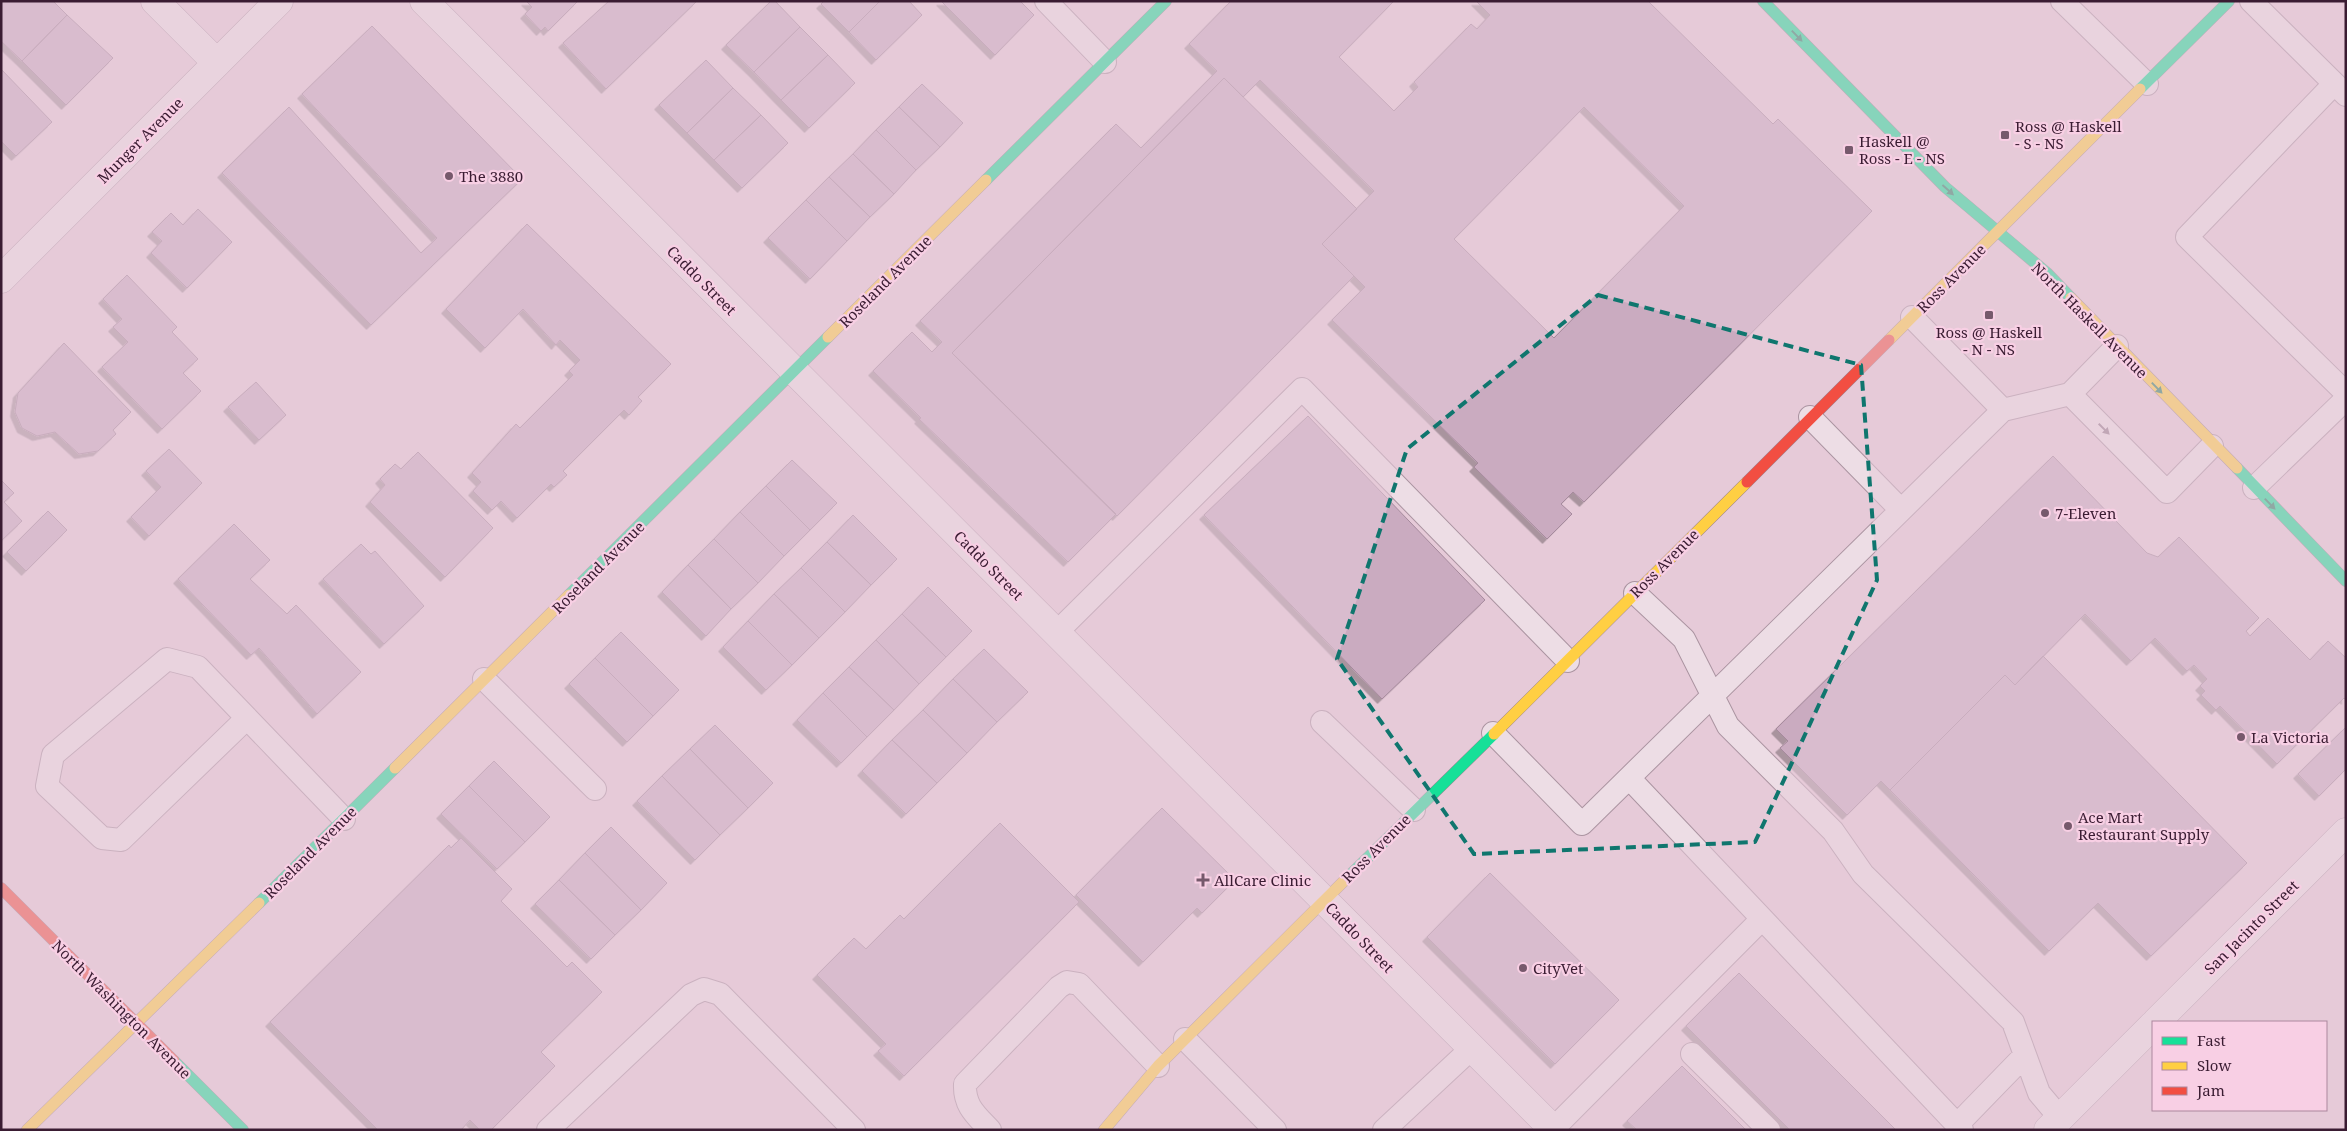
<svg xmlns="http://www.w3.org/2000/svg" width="2347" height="1131" viewBox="0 0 2347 1131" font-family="'Noto Serif',serif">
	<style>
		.building { fill: #caabc0; stroke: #a68a9d; fill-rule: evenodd; filter: url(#shadow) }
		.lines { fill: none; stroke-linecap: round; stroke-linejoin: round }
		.lane-casing { stroke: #ab94a1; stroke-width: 24 }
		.street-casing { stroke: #ab94a1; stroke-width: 29 }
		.fast-casing { stroke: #9a8491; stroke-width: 12 }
		.slow-casing { stroke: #9a8491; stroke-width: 12 }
		.jam-casing { stroke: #9a8491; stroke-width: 12 }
		.lane { stroke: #eddde5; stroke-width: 22 }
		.street { stroke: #eddde5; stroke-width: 28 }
		.fast { stroke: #16e098; stroke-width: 11 }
		.slow { stroke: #ffcf43; stroke-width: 11 }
		.jam { stroke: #f24e42; stroke-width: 11 }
		.oneway { fill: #287e65 }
		.oneway2 { fill: #947c8c }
		.marked { fill: none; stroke: #0f766e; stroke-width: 4; stroke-dasharray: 10 6; stroke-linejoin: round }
		.poi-dot { fill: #76596c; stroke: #f8cfe4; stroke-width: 2 }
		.labels { text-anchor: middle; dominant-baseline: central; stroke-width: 4.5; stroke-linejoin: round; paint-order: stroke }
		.poi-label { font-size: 15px; fill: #3a1c32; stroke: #f8cfe4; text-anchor: start }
		.street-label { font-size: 15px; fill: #3a1c32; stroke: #f8cfe4 }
	</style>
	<defs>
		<filter id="shadow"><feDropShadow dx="-4.5" dy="4.5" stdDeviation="0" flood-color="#0004"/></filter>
	</defs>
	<rect width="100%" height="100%" fill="#e6cad8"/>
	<path class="building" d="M1,1H53L67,15L22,61L1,41Z
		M526,1H578L548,31L545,27L541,31L525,14L532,7Z
		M609,1H697L606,89L563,43Z
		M771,1H775L800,27L754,72L726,45Z
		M824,1H880L849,32L821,4Z
		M880,1H909L922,15L876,60L849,32Z
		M941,1H1020L1034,15L995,55Z
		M1231,1H1394L1339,57L1394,111L1418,87L1414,82L1471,24L1477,29L1490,15L1476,1H1648L1773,124L1778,119L1872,211L1584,502L1573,492L1561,504L1572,514L1547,539L1474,467L1478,463L1332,320L1365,287L1322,244L1374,191L1260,80L1243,97L1224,78L952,353L1116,514L1068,562L919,419L921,418L873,371L912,332L932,352L942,342L920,321L1116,124L1141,148L1217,71L1189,44ZM1584,107L1684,206L1554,338L1454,239Z
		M67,15L113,58L66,105L22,61Z
		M372,26L522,179L371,325L222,173L289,107L421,253L437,238L302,94Z
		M800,27L828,55L781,100L754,72Z
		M828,55L855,83L809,128L781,100Z
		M706,60L733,88L687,133L659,105Z
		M1,69L52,122L16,156L1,141Z
		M1224,78L1357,209L1322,244L1354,276L1117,516L952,353Z
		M922,84L963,123L940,147L899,107Z
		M733,88L761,115L714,160L687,133Z
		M899,107L940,147L916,170L876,130Z
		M761,115L788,143L742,188L714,160Z
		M876,130L916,170L894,194L853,154Z
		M853,154L894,194L870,217L829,177Z
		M829,177L870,217L847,241L806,200Z
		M806,200L847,241L810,279L768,238Z
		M198,209L232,242L187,288L151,253L162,241L152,232L171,213L183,225Z
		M527,224L671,364L638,397L642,401L629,415L624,410L563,471L567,475L554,487L551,484L517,518L501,501L492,510L473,491L481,482L472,473L516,424L520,428L573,375L569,371L580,360L560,340L556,345L523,309L485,348L446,309Z
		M127,275L177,327L172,332L198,359L183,373L201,391L162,429L102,367L128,342L113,327L122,319L103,299Z
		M64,343L131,412L113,430L116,434L98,451L79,454L55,432L37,436L22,428L15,412L18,393Z
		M256,382L286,415L259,440L228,407Z
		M1308,416L1485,600L1382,699L1204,515Z
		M169,449L202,483L149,536L131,517L161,487L146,471Z
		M418,452L493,528L445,577L370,502L385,485L380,479L395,464L401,469Z
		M2053,456L2147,553L2158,557L2179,537L2259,618L2246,631L2250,636L2268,618L2310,660L2328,641L2346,658V700L2344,698L2277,764L2220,706L2216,710L2201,695L2205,691L2200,686L2207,679L2194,665L2187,671L2155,638L2131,661L2085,614L2015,685L2005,675L1890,790L1881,781L1847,815L1780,748L1788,741L1776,729Z
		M792,460L837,503L810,530L766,486Z
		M1,480L14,493L4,502L22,521L1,541Z
		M766,486L810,530L784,556L740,512Z
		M48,511L67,530L26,571L7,552Z
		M740,512L784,556L758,583L714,539Z
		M853,515L897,559L871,585L827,542Z
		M234,524L270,560L250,579L287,614L296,605L361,672L317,714L259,648L251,655L178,579Z
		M714,539L758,583L731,609L688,565Z
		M827,542L871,585L845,612L801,568Z
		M361,544L371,554L375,551L424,606L384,644L323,579Z
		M688,565L731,609L706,636L662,592Z
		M801,568L845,612L819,638L774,594Z
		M928,587L972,631L946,657L902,614Z
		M774,594L819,638L792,665L748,621Z
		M902,614L946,657L919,684L876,640Z
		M748,621L792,665L766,690L723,647Z
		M621,632L679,690L653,716L595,658Z
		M876,640L919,684L894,710L849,667Z
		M984,649L1028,692L997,722L953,679Z
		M2043,656L2247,863L2151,956L2098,903L2049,951L1890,790L2005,675L2015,685Z
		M595,658L653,716L627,742L569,684Z
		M849,667L894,710L867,737L823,693Z
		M953,679L997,722L967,753L923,710Z
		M823,693L867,737L841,763L797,720Z
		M923,710L967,753L937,783L892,740Z
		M715,725L773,783L748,808L690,749Z
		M2346,727V769L2319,796L2298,774Z
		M892,740L937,783L906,814L862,771Z
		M690,749L748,808L720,835L662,776Z
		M494,761L550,817L525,842L469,786Z
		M662,776L720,835L695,860L637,801Z
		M469,786L525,842L497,869L441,814Z
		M1162,808L1235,880L1202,913L1197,908L1143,962L1076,895Z
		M1000,823L1079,902L904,1076L878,1051L886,1044L817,975L854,938L866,949L900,915L904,919Z
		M611,827L667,883L641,910L585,853Z
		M461,838L512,889L501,901L567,967L572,962L602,992L541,1052L555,1066L491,1130H480L470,1120L461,1130H378L270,1022L449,845L451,848Z
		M585,853L641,910L615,935L559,880Z
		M1490,873L1619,1000L1555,1064L1427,937Z
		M559,880L615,935L591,959L535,904Z
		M1739,973L1896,1130H1790L1686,1026Z
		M1682,1066L1746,1130H1637L1627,1121Z"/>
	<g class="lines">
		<g class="lane-casing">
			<path id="lane" d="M1046,1L1105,62
				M2062,1L2147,84
				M2251,1L2346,95
				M2334,84L2187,237L2346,393
				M1912,317L2003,410
				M2070,394L2167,492L2212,446
				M1810,417L1901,510
				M2254,488L2346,399
				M1635,593L1684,639L1728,726L1833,831L1863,874L2013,1022L2039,1093L2060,1118
				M1057,632L1302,389L1568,661
				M484,679L595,789
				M247,718L121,840L102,838L47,786L53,755L167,659L198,667L344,819
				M1322,722L1414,810
				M1493,733L1582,824L2003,410L2070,394L2117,346
				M1630,779L1962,1130
				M1185,1039L1275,1130
				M1692,1054L1769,1130
				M1957,1125L2025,1055
				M1553,1129L1762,919
				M548,1130L691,995L704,989L720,994L854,1130
				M990,1130C976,1115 964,1106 965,1084L1059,987L1067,982L1079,984L1158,1066
				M1384,1130L1472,1048"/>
		</g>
		<g class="street-casing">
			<path id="street" d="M155,1L217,63
				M424,1L1554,1130
				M1,279L279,1
				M2156,1022L2346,832
				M2048,1130L2153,1025"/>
		</g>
		<g class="fast-casing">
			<path id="fast" d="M1763,1L1945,187L2047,273L2071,298
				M2140,89L2229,1
				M986,180L1166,1
				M2237,468L2346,581
				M569,595L828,337
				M1345,880L1494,734
				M259,903L395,768
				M174,1061L243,1130"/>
		</g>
		<g class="slow-casing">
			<path id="slow" d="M2071,298L2237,468
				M828,337L986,180
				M1889,340L2140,89
				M1494,734L1747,482
				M395,768L569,595
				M27,1130L259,903
				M1104,1130L1158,1066L1345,880"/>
		</g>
		<g class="jam-casing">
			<path id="jam" d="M1747,482L1889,340
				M1,888L174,1061"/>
		</g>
		<use href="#lane" class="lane"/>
		<use href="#street" class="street"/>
		<use href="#fast" class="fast"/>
		<use href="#slow" class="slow"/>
		<use href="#jam" class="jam"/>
	</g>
	<defs><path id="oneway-solid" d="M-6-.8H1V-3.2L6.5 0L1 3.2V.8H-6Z" transform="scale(1.25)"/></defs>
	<g class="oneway">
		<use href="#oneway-solid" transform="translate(1797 36) rotate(46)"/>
		<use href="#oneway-solid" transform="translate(1948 190) rotate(42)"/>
		<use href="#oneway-solid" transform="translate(2157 388) rotate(46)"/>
		<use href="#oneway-solid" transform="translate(2270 504) rotate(46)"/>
	</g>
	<use class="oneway2" href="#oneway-solid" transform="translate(2104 429) rotate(45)"/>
	<path d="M0 0H2347V1131H0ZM1598,295L1861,365L1877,580L1755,842L1474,854L1337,659L1407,449Z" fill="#e6cad8" fill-opacity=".55" fill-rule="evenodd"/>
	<path class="marked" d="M1598,295L1861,365L1877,580L1755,842L1474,854L1337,659L1407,449Z"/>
	<g class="poi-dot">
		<rect x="2000" y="130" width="10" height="10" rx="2.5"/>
		<rect x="1844" y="145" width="10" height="10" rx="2.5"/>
		<circle cx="449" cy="176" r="5"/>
		<rect x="1984" y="310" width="10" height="10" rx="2.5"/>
		<circle cx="2045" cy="513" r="5"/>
		<circle cx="2241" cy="737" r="5"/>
		<circle cx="2068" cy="826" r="5"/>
		<path d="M1200.5 872.5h5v5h5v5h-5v5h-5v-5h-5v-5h5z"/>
		<circle cx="1523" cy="968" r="5"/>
	</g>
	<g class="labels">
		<g class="poi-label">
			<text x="2015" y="126">Ross @ Haskell<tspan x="2015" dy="17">- S - NS</tspan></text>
			<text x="1859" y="141">Haskell @<tspan x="1859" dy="17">Ross - E - NS</tspan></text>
			<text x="459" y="176">The 3880</text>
			<text x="1989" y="332" text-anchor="middle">Ross @ Haskell<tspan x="1989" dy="17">- N - NS</tspan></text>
			<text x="2055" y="513">7-Eleven</text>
			<text x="2251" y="737">La Victoria</text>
			<text x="2078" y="817">Ace Mart<tspan x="2078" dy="17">Restaurant Supply</tspan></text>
			<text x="1214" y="880">AllCare Clinic</text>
			<text x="1533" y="968">CityVet</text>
		</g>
		<g class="street-label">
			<text transform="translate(140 140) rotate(-45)">Munger Avenue</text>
			<text transform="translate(1951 278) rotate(-45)">Ross Avenue</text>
			<text transform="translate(702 280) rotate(45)">Caddo Street</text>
			<text transform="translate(885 281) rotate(-45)">Roseland Avenue</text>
			<text transform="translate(2090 320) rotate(45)">North Haskell Avenue</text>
			<text transform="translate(1664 563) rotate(-45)">Ross Avenue</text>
			<text transform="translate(989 565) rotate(45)">Caddo Street</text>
			<text transform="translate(598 567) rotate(-45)">Roseland Avenue</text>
			<text transform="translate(1376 848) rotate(-45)">Ross Avenue</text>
			<text transform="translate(310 852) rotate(-45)">Roseland Avenue</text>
			<text transform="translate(2251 927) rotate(-45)">San Jacinto Street</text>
			<text transform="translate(1360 937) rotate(46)">Caddo Street</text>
			<text transform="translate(122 1009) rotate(45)">North Washington Avenue</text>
		</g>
	</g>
	<rect width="2347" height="1131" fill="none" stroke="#3a1c32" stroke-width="5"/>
	<rect x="2152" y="1021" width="175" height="90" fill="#f8cfe4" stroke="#ac879d"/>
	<rect x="2162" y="1037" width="25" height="8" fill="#16e098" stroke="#ac879d"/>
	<text x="2197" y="1046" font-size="15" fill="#3a1c32">Fast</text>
	<rect x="2162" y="1062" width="25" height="8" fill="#ffcf43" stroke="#ac879d"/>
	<text x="2197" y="1071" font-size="15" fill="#3a1c32">Slow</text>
	<rect x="2162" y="1087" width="25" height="8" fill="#f24e42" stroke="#ac879d"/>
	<text x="2197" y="1096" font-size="15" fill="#3a1c32">Jam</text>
</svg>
